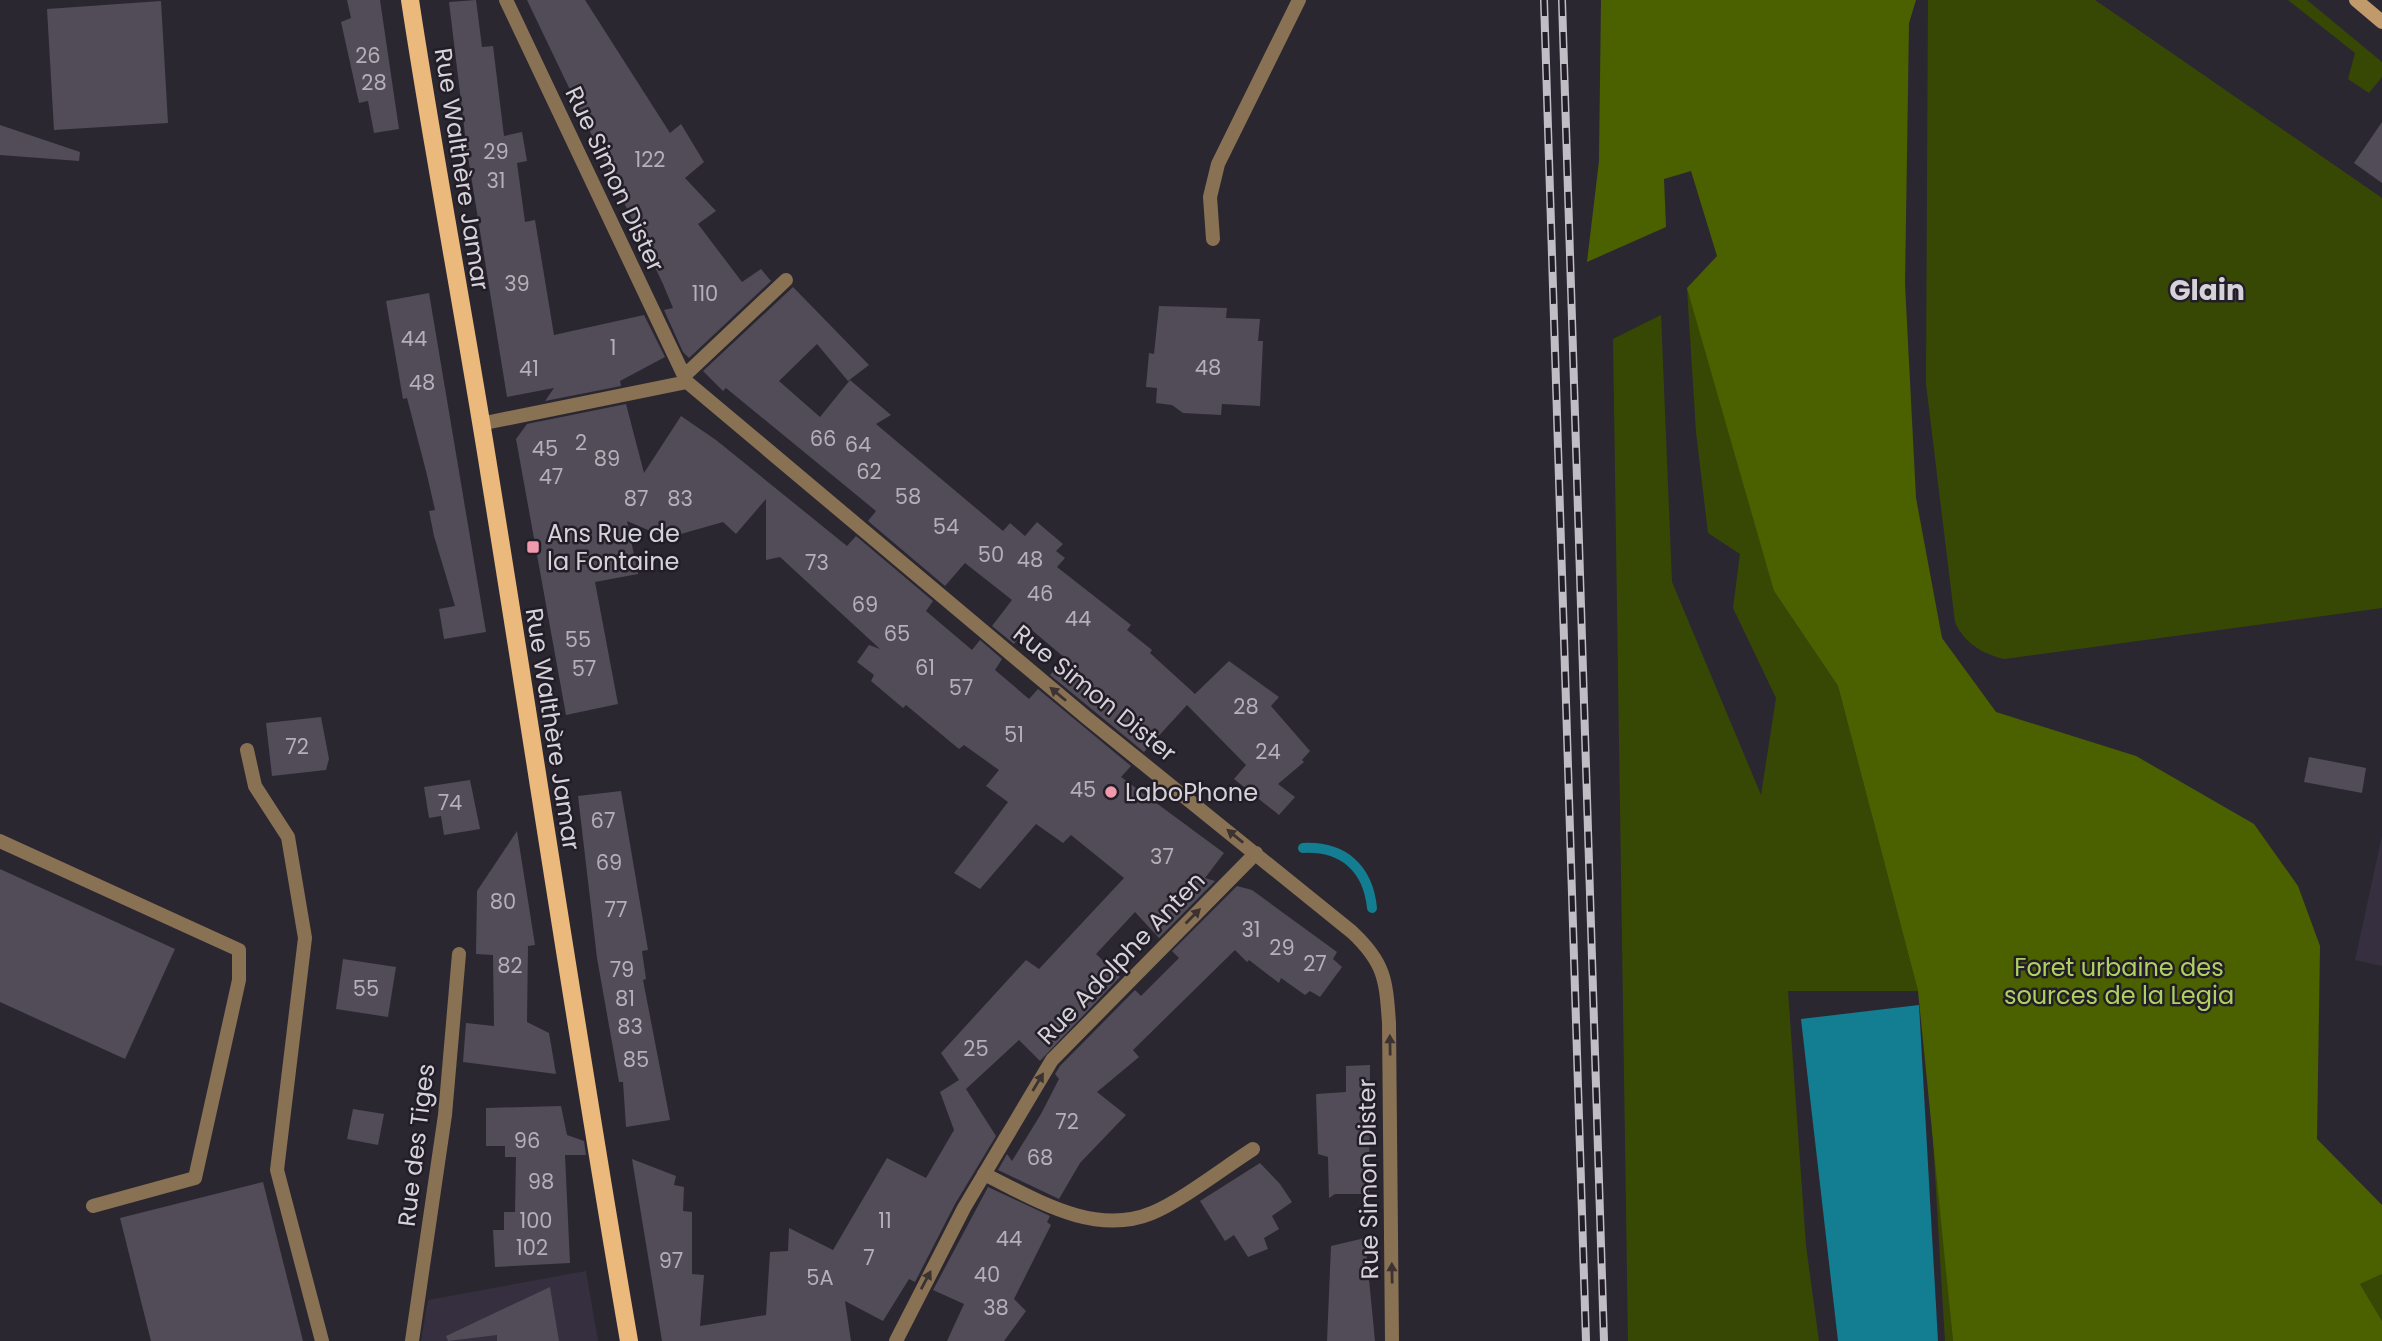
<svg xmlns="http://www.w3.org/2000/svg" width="2382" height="1341" viewBox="0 0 2382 1341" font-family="Poppins,sans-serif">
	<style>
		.built { fill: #362f3f }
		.green { fill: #374805 }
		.forest { fill: #4b6100 }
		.water { fill: #137d91 }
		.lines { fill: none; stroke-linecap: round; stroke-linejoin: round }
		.stream { stroke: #137d91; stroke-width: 10 }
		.building { fill: #514c58 }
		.service { stroke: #897154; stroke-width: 14 }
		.minor { stroke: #897154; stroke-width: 14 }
		.secondary { stroke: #c09a6b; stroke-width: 14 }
		.primary { stroke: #ebb97b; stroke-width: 18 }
		.rail-casing { stroke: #c0bdc5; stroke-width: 8 }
		.rail { stroke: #221d27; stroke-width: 5; stroke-dasharray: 16; stroke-linecap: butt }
		.oneway { fill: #3c3232 }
		.poi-dot { fill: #f29aad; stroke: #221d27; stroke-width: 2.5 }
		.labels { text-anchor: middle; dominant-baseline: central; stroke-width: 5; stroke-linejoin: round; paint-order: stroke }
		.number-label { font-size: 21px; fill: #b4b0b9 }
		.street-label { font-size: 24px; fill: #d5d2d9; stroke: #221d27 }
		.poi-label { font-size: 24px; fill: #d5d2d9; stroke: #221d27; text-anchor: start }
		.park-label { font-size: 24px; fill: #afd162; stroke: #221d27 }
		.quarter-label { font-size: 28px; font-weight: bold; fill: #d5d2d9; stroke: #221d27 }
	</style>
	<rect width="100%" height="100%" fill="#2b2731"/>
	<path class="built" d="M2382,836V966L2355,960Z
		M586,1271L598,1341H421L428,1300Z"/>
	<path class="green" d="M1928,0H2095L2382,198V608L2004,659C1983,654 1964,643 1955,622L1926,384Z
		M2288,0H2307L2382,62V77L2369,93L2348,79L2355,53Z
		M1687,288L1744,307L1774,591L1838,686L1918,991H1788L1806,1246L1819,1341H1628L1613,339L1661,315L1672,582L1761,795L1776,698L1733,608L1740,554L1708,533L1696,432Z
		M1931,1107L1953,1341H1945Z
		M2382,1274V1321L2360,1284Z"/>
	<path class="forest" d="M1601,0H1916L1909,23L1905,284L1916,498L1942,638L1996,712L2136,756L2254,824L2298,886L2320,946L2317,1139L2382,1205V1274L2360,1284L2382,1321V1341H1953L1918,991L1838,686L1774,591L1687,288L1717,256L1691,171L1664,179L1666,227L1587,262L1599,161Z"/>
	<path class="water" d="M1919,1005L1938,1341H1838L1801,1019Z"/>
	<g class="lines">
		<path class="stream" d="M1303,848C1343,846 1368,868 1372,908"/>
	</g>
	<path class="building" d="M347,0H380L399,129L374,133L368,101L359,103L341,22L351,18Z
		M476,0L482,47L493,46L504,136L522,132L527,161L517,163L525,222L535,220L554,335L644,315L665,357L620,381L621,386L545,401L554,388L507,397L467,151L449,2Z
		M527,0H585L670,133L681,124L704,162L685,178L716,211L698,224L742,282L761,269L771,281L689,358L683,352L664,310L673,308L663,284Z
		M161,1L168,123L54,130L47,9Z
		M2382,122V183L2354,163Z
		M0,125L80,152L79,161L0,155Z
		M793,287L869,365L848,381L817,344L779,381L820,417L850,380L891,415L876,424L1003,531L1010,523L1025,536L1037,522L1063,544L1056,551L1065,558L1057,567L1131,625L1127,630L1152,650L1150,653L1195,694L1229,661L1279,697L1271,706L1310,751L1302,760L1304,762L1278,784L1295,797L1279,815L1234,779L1246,765L1187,705L1144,752L1050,675L1065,658L1027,626L1014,644L992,626L1012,600L965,563L945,586L868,521L876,511L726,388L723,391L703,371Z
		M429,293L486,632L444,639L439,609L455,606L434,536L429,511L435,510L427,475L407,398L403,399L386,301Z
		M1159,306L1227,308L1226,318L1260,319L1258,341H1263L1260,406L1222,404L1221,415L1183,413L1172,405L1156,403L1157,388L1146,387L1149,353L1154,354Z
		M626,404L644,473L681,416L716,440L847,546L856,536L933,601L926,611L972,650L980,640L1002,659L995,670L1029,699L1038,689L1131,766L1121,777L1224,853L1205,878L1215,881L1159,938L1135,912L1096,954L1120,977L1040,1061L1019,1040L966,1089L996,1136L955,1204L915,1282L909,1279L883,1321L845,1301L851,1341H662L632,1159L676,1176L674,1185L684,1187L683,1211L692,1212V1274L704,1275L700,1326L766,1315L770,1252L788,1251L789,1228L833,1250L887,1158L926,1178L954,1130L940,1092L959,1080L941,1053L1026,960L1039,969L1124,878L1071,835L1063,843L1036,824L980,889L954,873L1008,802L986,786L999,770L964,745L959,749L906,705L903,708L871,681L874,675L857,662L869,645L880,649L780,557L766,560V499L736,534L723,522L667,538L627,521L638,574L595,582L618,704L566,715L516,439L527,424Z
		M321,717L329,759L326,770L272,776L266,723Z
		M2309,757L2366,768L2362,793L2304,782Z
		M470,780L480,829L444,835L441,816L429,818L424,787Z
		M621,791L648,950L642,951L646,979L643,980L670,1120L626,1127L623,1082H619L597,958L578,796Z
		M517,831L535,945L528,946L527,1022L549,1033L556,1074L463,1062L466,1023L494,1026L493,955L476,954L477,891Z
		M0,869L175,949L125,1059L0,1002Z
		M1237,886L1252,890L1337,952L1333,959L1342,967L1320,997L1310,991L1305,995L1281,978L1279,983L1249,960L1247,962L1235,950L1133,1050L1139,1057L1097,1092L1126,1115L1080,1163L1059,1199L998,1170L1007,1154L1012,1161L1041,1114L1059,1079L1055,1074L1060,1066L1135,990L1141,996L1179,958L1172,951Z
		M343,959L396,967L388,1017L336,1009Z
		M1370,1065L1369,1194H1335L1329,1198L1328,1157L1318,1154L1316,1094L1346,1092V1066Z
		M561,1106L567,1135L584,1141L586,1155H565L570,1263L495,1267L493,1230H504V1212H515L516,1157H505V1146H486V1108Z
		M353,1109L384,1114L378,1145L347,1139Z
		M1260,1163L1280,1184L1292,1202L1272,1216L1279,1229L1264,1238L1268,1249L1248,1257L1234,1235L1225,1241L1200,1201Z
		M263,1182L303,1341H151L120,1218Z
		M988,1187L1050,1216L1047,1222L1051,1225L1014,1299L1026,1311L1004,1341H947L964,1304L933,1290Z
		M1365,1238L1375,1341H1327L1331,1246Z
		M550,1287L559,1341H497V1335L448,1341L446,1336Z"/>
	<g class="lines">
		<path class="service" d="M1213,239L1210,197L1218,164L1299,0
			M247,750L255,786L288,837L305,938L277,1170L322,1341
			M0,841L239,950V980L195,1178L93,1206
			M984,1174C1035,1199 1094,1237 1152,1213C1181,1201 1225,1167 1253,1149"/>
		<path class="minor" d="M506,0L687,382L1087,718L1352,932C1385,963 1386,980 1389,1023L1392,1341
			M684,376L786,280
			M480,424L687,382
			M412,1341L445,1115L459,954
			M896,1341L964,1208L1052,1060L1256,853"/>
		<path class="secondary" d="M2356,0L2382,22"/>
		<path class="primary" d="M410,0C434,158 464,314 489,471C536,761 579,1052 629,1341"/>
		<g class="rail-casing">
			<path id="rail" d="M1544,0L1586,1341
				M1562,0L1604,1341"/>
		</g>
		<use href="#rail" class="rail"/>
	</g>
	<defs><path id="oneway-solid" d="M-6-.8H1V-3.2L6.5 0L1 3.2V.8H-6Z" transform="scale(1.75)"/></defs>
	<g class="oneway">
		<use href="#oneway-solid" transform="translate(1058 694) rotate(-140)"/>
		<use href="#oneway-solid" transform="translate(1235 836) rotate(-141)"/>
		<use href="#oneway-solid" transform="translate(1193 916) rotate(-45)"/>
		<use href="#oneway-solid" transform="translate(1390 1045) rotate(-91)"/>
		<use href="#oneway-solid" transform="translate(1038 1082) rotate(-59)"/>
		<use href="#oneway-solid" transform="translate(1392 1273) rotate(-91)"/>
		<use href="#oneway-solid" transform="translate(926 1280) rotate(-62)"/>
	</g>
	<g class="poi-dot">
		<rect x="526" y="540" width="14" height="14" rx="3.5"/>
		<circle cx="1111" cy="792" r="7"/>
	</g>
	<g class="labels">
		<g class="number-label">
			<text x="368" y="55">26</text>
			<text x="374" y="82">28</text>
			<text x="496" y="151">29</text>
			<text x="650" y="159">122</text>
			<text x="496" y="180">31</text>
			<text x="517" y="283">39</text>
			<text x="705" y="293">110</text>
			<text x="414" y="338">44</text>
			<text x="613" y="347">1</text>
			<text x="1208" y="367">48</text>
			<text x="529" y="368">41</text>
			<text x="422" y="382">48</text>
			<text x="823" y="438">66</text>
			<text x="581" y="442">2</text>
			<text x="858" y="444">64</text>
			<text x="545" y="448">45</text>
			<text x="607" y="458">89</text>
			<text x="869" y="471">62</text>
			<text x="551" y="476">47</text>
			<text x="908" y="496">58</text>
			<text x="636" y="498">87</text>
			<text x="680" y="498">83</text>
			<text x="946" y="526">54</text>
			<text x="991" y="554">50</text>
			<text x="1030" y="559">48</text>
			<text x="817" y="562">73</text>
			<text x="1040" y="593">46</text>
			<text x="865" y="604">69</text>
			<text x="1078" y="618">44</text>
			<text x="897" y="633">65</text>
			<text x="578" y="639">55</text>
			<text x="925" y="667">61</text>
			<text x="584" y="668">57</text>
			<text x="961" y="687">57</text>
			<text x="1246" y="706">28</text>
			<text x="1014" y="734">51</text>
			<text x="297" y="746">72</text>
			<text x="1268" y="751">24</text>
			<text x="1083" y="789">45</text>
			<text x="450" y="802">74</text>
			<text x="603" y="820">67</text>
			<text x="1162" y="856">37</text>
			<text x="609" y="862">69</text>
			<text x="503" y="901">80</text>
			<text x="616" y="909">77</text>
			<text x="1251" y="929">31</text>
			<text x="1282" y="947">29</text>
			<text x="1315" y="963">27</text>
			<text x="510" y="965">82</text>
			<text x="622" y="969">79</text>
			<text x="366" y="988">55</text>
			<text x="625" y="998">81</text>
			<text x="630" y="1026">83</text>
			<text x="976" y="1048">25</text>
			<text x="636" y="1059">85</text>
			<text x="1067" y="1121">72</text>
			<text x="527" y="1140">96</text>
			<text x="1040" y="1157">68</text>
			<text x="541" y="1181">98</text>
			<text x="536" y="1220">100</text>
			<text x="885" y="1220">11</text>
			<text x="1009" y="1238">44</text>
			<text x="532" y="1247">102</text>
			<text x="869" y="1257">7</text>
			<text x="671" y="1260">97</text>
			<text x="987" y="1274">40</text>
			<text x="820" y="1277">5A</text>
			<text x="996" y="1307">38</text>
		</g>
		<g class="street-label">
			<text transform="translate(462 169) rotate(81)">Rue Walthère Jamar</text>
			<text transform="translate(615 179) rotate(65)">Rue Simon Dister</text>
			<text transform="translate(1095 693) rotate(39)">Rue Simon Dister</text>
			<text transform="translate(553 729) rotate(81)">Rue Walthère Jamar</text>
			<text transform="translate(1121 958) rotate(-46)">Rue Adolphe Anten</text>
			<text transform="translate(416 1145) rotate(-83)">Rue des Tiges</text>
			<text transform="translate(1368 1179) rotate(-91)">Rue Simon Dister</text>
		</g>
		<g class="poi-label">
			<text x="547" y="533">Ans Rue de<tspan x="547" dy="28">la Fontaine</tspan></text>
			<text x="1125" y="792">LaboPhone</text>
		</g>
		<g class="park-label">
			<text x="2119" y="967">Foret urbaine des<tspan x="2119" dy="28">sources de la Legia</tspan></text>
		</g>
		<g class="quarter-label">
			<text x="2207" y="290">Glain</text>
		</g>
	</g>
</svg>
